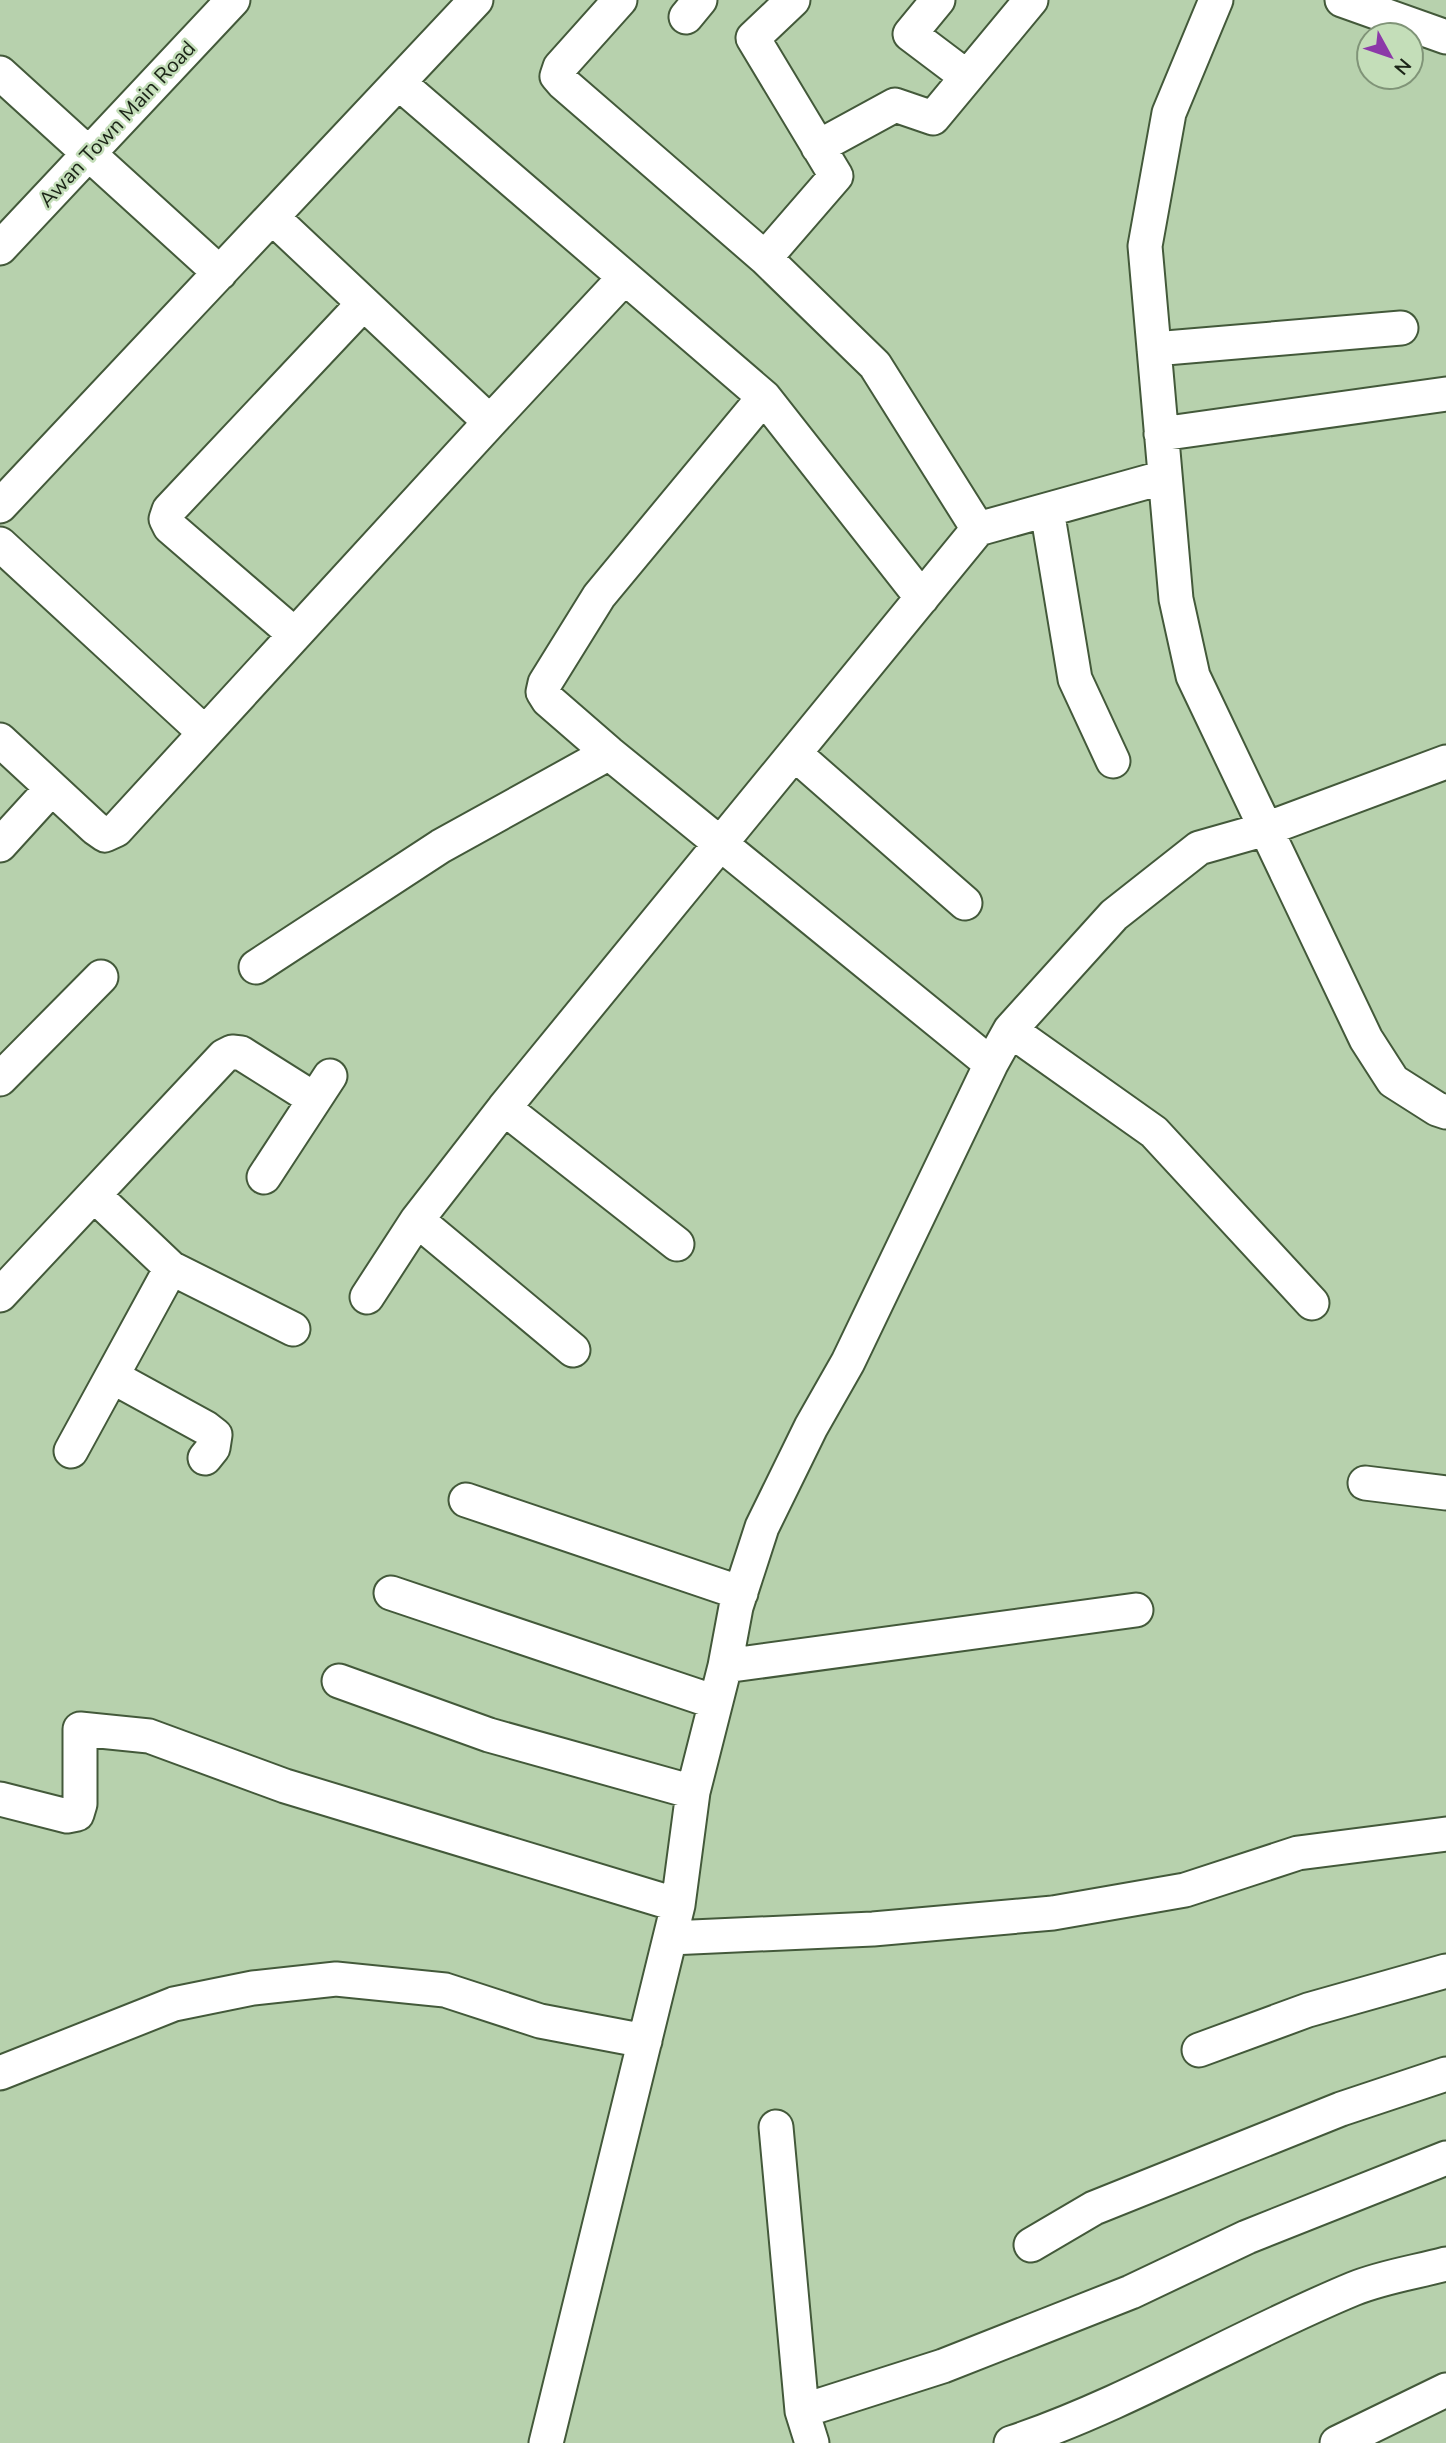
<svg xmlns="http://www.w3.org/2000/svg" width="1446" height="2443" viewBox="0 0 1446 2443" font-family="'Nunito Sans',sans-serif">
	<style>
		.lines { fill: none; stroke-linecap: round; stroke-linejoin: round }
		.minor-casing { stroke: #43593a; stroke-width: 37 }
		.minor { stroke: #fff; stroke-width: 33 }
		.labels { text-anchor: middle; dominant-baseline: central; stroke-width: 5; stroke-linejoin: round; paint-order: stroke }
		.street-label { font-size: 21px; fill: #1b2417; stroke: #c4deb9 }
	</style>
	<rect width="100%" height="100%" fill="#b7d1ad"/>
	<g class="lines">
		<g class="minor-casing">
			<path id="minor" d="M620,0L560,67L557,76L563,83L765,258L875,365L978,529
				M938,0L910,34L967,77
				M1216,0L1169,113L1145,246L1176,599L1193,676L1366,1039L1393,1081L1437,1109L1446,1112
				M1342,0L1446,37
				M686,17L700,0
				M0,73L220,273
				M399,83L764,397L922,598
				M818,147L895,105L933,118L1031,0
				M272,217L490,422
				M0,248L233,0
				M765,258L836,176L753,38L793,0
				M1154,349L1401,328
				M764,397L599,596L545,683L543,692L548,700L609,753L991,1064
				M1161,434L1446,394
				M0,506L476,0
				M1047,510L1075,679L1113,761
				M0,544L204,732
				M294,634L170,527L166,519L169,510L363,304
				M0,740L95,828L105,835L116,830L490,422L624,278
				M795,754L965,903
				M0,845L51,789
				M256,967L441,846L609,753
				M1010,1030L1154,1132L1312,1303
				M0,1079L101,977
				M504,1108L677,1244
				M264,1177L330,1076
				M94,1195L171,1268L293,1329
				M417,1220L573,1350
				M0,1295L224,1056L232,1052L241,1053L314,1099
				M367,1297L417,1220L504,1108L978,529L1165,477
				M113,1377L206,1428L215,1435L213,1448L205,1458
				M71,1451L171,1268
				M1365,1483L1446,1493
				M466,1500L741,1593
				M391,1593L715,1702
				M725,1666L1136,1610
				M339,1681L489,1735L693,1792
				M0,1799L67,1816L77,1814L80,1804V1729L149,1736L285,1786L678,1905
				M670,1938L873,1929L1053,1913L1185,1890L1298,1853L1446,1834
				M1199,2050L1308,2010L1446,1971
				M0,2073L174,2004L253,1988L336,1979L445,1990L540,2021L645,2041
				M776,2127L802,2411L812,2443
				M1031,2245L1094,2208L1341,2109L1446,2074
				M802,2411L943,2366L1131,2292L1247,2237L1446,2158
				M546,2443L678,1905L693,1792L725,1666L736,1607L762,1527L811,1427L848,1362L991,1064L1010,1030L1114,915L1199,848L1266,829L1446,762
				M1011,2443C1130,2403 1237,2337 1353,2289C1382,2277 1416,2272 1446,2264
				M1337,2443L1446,2390"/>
		</g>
		<use href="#minor" class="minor"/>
	</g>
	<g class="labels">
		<g class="street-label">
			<text transform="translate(117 124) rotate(-47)">Awan Town Main Road</text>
		</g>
	</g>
	<g transform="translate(1390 56) rotate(130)"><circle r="33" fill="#c4deb9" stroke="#809478" stroke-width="2"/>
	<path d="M0-5L12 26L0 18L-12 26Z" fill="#8c39a8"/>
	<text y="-10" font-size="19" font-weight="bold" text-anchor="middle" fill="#1b2417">N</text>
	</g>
</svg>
